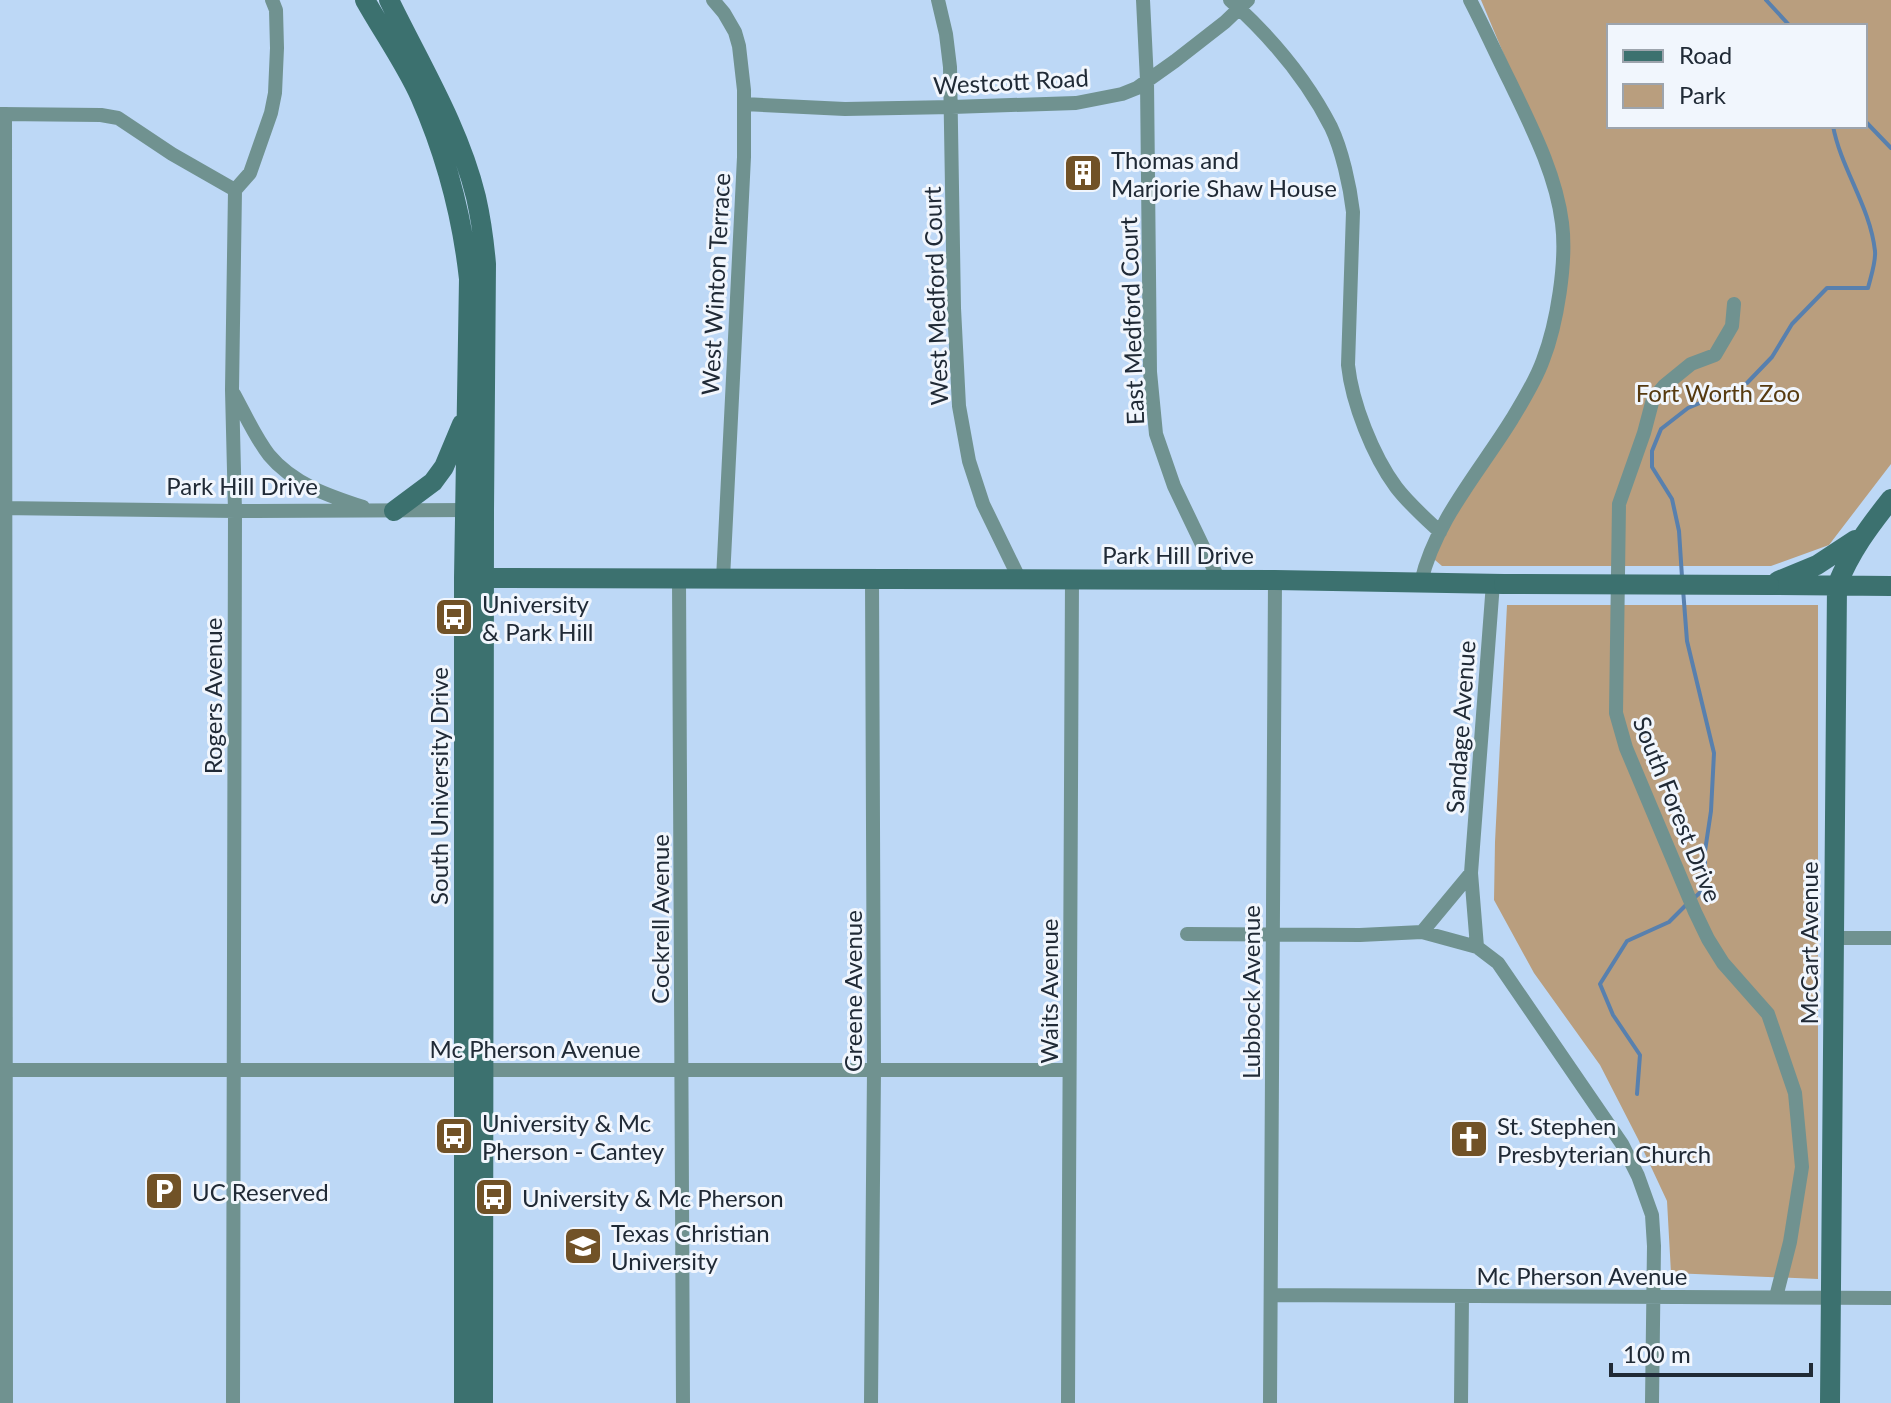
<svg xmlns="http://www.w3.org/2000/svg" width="1891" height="1403" viewBox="0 0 1891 1403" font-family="Lato,sans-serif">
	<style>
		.green { fill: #b99e7e; fill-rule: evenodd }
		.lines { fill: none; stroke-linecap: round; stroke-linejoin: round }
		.stream { stroke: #5880ae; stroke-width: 4 }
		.street { stroke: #709290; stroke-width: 14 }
		.secondary { stroke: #3c716f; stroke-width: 20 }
		.secondary-bridge { stroke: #3c716f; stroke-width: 20 }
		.labels { text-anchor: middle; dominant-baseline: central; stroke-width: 6; stroke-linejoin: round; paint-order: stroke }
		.street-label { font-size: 24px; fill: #202a36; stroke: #f1f6fd }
		.poi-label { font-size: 24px; fill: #202a36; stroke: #f1f6fd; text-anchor: start }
		.park-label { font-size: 24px; fill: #563a10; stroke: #f1f6fd }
	</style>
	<rect width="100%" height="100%" fill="#bdd8f6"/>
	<path class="green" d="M1481,0H1891V464L1829,545L1771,566H1442L1435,560L1434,550L1544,370L1566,266L1536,131ZM1609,26H1865V126H1609Z
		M1507,605H1818V1279L1671,1273L1667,1201L1638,1139L1600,1065L1534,973L1494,900L1495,842Z"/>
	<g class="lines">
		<path class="stream" d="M1766,0L1790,26
			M1865,121L1891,148
			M1682,577L1679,531L1672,499L1652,467V451L1661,429L1688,408L1747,383L1772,357L1792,324L1827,288H1868C1871,276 1876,262 1875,251C1870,206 1841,169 1833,126
			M1683,589L1687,641L1714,753L1711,811L1705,851V888L1693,899
			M1637,1094L1640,1055L1613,1015L1600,984L1627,941L1669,922L1686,905"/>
		<path class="street" d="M713,0L724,13L735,32L739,46L744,90V157L723,579
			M938,0L946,34L950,67L954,308L959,406L969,461L983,504L1020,580
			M1143,0L1147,81L1150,372L1156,434L1174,486L1219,580
			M1230,0C1270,36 1306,78 1331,127C1342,150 1350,186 1353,212L1348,365C1352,403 1373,456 1396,487C1408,503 1425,518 1440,532
			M744,104L845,109L952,107L1076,103L1122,94L1137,88L1175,61L1225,22L1248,0
			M0,114L101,115L118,118L172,154L235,190
			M5,114L6,1403
			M1734,304L1732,326L1715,355L1691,364L1664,386L1653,399L1644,433L1619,504L1616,713L1626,748L1695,912L1708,939L1723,963L1768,1014L1795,1093L1802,1167L1790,1242L1776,1297
			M234,394C245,414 255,437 269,455C293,484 329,496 363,507
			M0,508L235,511L471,510
			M679,579L683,1403
			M1421,582C1435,521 1480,471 1512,419C1523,401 1536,380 1543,360C1557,324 1567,262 1562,223C1556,174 1531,126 1510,82C1496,54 1484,27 1470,0
			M1493,583L1471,873L1477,947L1498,963L1622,1144L1638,1176L1652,1215L1654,1246L1652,1403
			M1422,932L1471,873
			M1187,934L1360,935L1422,932L1477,947
			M1834,938H1891
			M0,1070H1069
			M1272,1295L1891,1298
			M233,1403L235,511L232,390L235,190L250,173L271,113L275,93L277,48L276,10L272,0
			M871,1403L874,1070L872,579
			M1068,1403L1072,580
			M1270,1403L1275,580
			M1461,1403L1462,1296"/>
		<path class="secondary" d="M365,0C383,32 405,63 420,96C446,155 462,215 469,279L464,578V1403
			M389,0C420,64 459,127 476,197C481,219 484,241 486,264L484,510L483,1403
			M394,511L433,482L444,467L462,424
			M472,578L1275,580L1504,584
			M1778,581L1817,565L1855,540
			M1769,585L1891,586
			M1830,1403L1837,585C1851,551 1868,528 1891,499"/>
		<path class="secondary-bridge" d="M1504,584L1769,585"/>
	</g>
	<defs>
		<g id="building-square" transform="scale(2)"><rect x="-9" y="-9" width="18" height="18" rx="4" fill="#715227" stroke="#f1f6fd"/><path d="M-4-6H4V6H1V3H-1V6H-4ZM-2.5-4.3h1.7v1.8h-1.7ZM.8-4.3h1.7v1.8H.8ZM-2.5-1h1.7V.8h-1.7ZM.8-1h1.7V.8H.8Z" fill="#fff"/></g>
		<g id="bus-square" transform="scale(2)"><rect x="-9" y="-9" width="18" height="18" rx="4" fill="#715227" stroke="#f1f6fd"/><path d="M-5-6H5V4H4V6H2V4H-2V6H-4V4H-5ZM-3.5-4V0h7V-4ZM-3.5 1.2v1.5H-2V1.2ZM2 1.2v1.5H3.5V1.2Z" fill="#fff"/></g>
		<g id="church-square" transform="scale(2)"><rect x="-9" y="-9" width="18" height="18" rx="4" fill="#715227" stroke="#f1f6fd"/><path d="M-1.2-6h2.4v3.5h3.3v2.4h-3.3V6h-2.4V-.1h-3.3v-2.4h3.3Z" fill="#fff"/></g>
		<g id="parking-square" transform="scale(2)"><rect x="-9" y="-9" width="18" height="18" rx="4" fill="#715227" stroke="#f1f6fd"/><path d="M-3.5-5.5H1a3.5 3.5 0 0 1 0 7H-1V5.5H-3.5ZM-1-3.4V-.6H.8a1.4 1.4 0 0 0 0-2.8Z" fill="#fff"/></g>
		<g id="university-square" transform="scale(2)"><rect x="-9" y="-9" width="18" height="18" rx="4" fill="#715227" stroke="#f1f6fd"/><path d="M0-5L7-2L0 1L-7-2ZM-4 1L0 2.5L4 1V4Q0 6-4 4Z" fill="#fff"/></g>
	</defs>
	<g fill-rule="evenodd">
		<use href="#building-square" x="1083" y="173"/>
		<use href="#bus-square" x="454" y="617"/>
		<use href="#bus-square" x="454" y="1136"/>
		<use href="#church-square" x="1469" y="1139"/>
		<use href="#parking-square" x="164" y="1191"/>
		<use href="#bus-square" x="494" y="1197"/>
		<use href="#university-square" x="583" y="1246"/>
	</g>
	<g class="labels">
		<g class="street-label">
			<text transform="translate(1011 81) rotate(-3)">Westcott Road</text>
			<text transform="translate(715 284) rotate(-87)">West Winton Terrace</text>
			<text transform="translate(935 296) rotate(-92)">West Medford Court</text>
			<text transform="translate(1131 321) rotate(-92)">East Medford Court</text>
			<text x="242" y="485">Park Hill Drive</text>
			<text x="1178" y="554">Park Hill Drive</text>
			<text transform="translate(212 696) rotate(-90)">Rogers Avenue</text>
			<text transform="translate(1460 727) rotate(-86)">Sandage Avenue</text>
			<text transform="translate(438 786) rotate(-90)">South University Drive</text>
			<text transform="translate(1678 809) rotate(68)">South Forest Drive</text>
			<text transform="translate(659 919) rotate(-90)">Cockrell Avenue</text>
			<text transform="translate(1808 943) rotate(-90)">McCart Avenue</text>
			<text transform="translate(852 991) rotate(-90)">Greene Avenue</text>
			<text transform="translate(1048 991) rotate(-90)">Waits Avenue</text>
			<text transform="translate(1250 992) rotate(-90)">Lubbock Avenue</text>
			<text x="535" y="1048">Mc Pherson Avenue</text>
			<text x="1582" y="1275">Mc Pherson Avenue</text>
		</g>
		<g class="poi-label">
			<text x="1111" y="159">Thomas and<tspan x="1111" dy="28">Marjorie Shaw House</tspan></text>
			<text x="482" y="603">University<tspan x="482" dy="28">&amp; Park Hill</tspan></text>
			<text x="482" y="1122">University &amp; Mc<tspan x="482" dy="28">Pherson - Cantey</tspan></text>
			<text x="1497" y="1125">St. Stephen<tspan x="1497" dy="28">Presbyterian Church</tspan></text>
			<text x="192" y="1191">UC Reserved</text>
			<text x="522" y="1197">University &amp; Mc Pherson</text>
			<text x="611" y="1232">Texas Christian<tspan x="611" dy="28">University</tspan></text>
		</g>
		<g class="park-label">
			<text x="1718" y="392">Fort Worth Zoo</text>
		</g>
	</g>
	<rect x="1607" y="24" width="260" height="104" fill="#f1f6fd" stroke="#9da4ad" stroke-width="2"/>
	<rect x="1623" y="50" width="40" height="12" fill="#3c716f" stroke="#9da4ad" stroke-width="2"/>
	<text x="1679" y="64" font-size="24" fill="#202a36">Road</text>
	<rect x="1623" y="84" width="40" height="24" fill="#b99e7e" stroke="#9da4ad" stroke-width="2"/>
	<text x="1679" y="104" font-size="24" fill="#202a36">Park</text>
	<path d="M1611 1363v12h200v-12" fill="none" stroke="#202a36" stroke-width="4"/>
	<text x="1623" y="1363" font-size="24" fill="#202a36" stroke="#f1f6fd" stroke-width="6" paint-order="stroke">100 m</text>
</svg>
